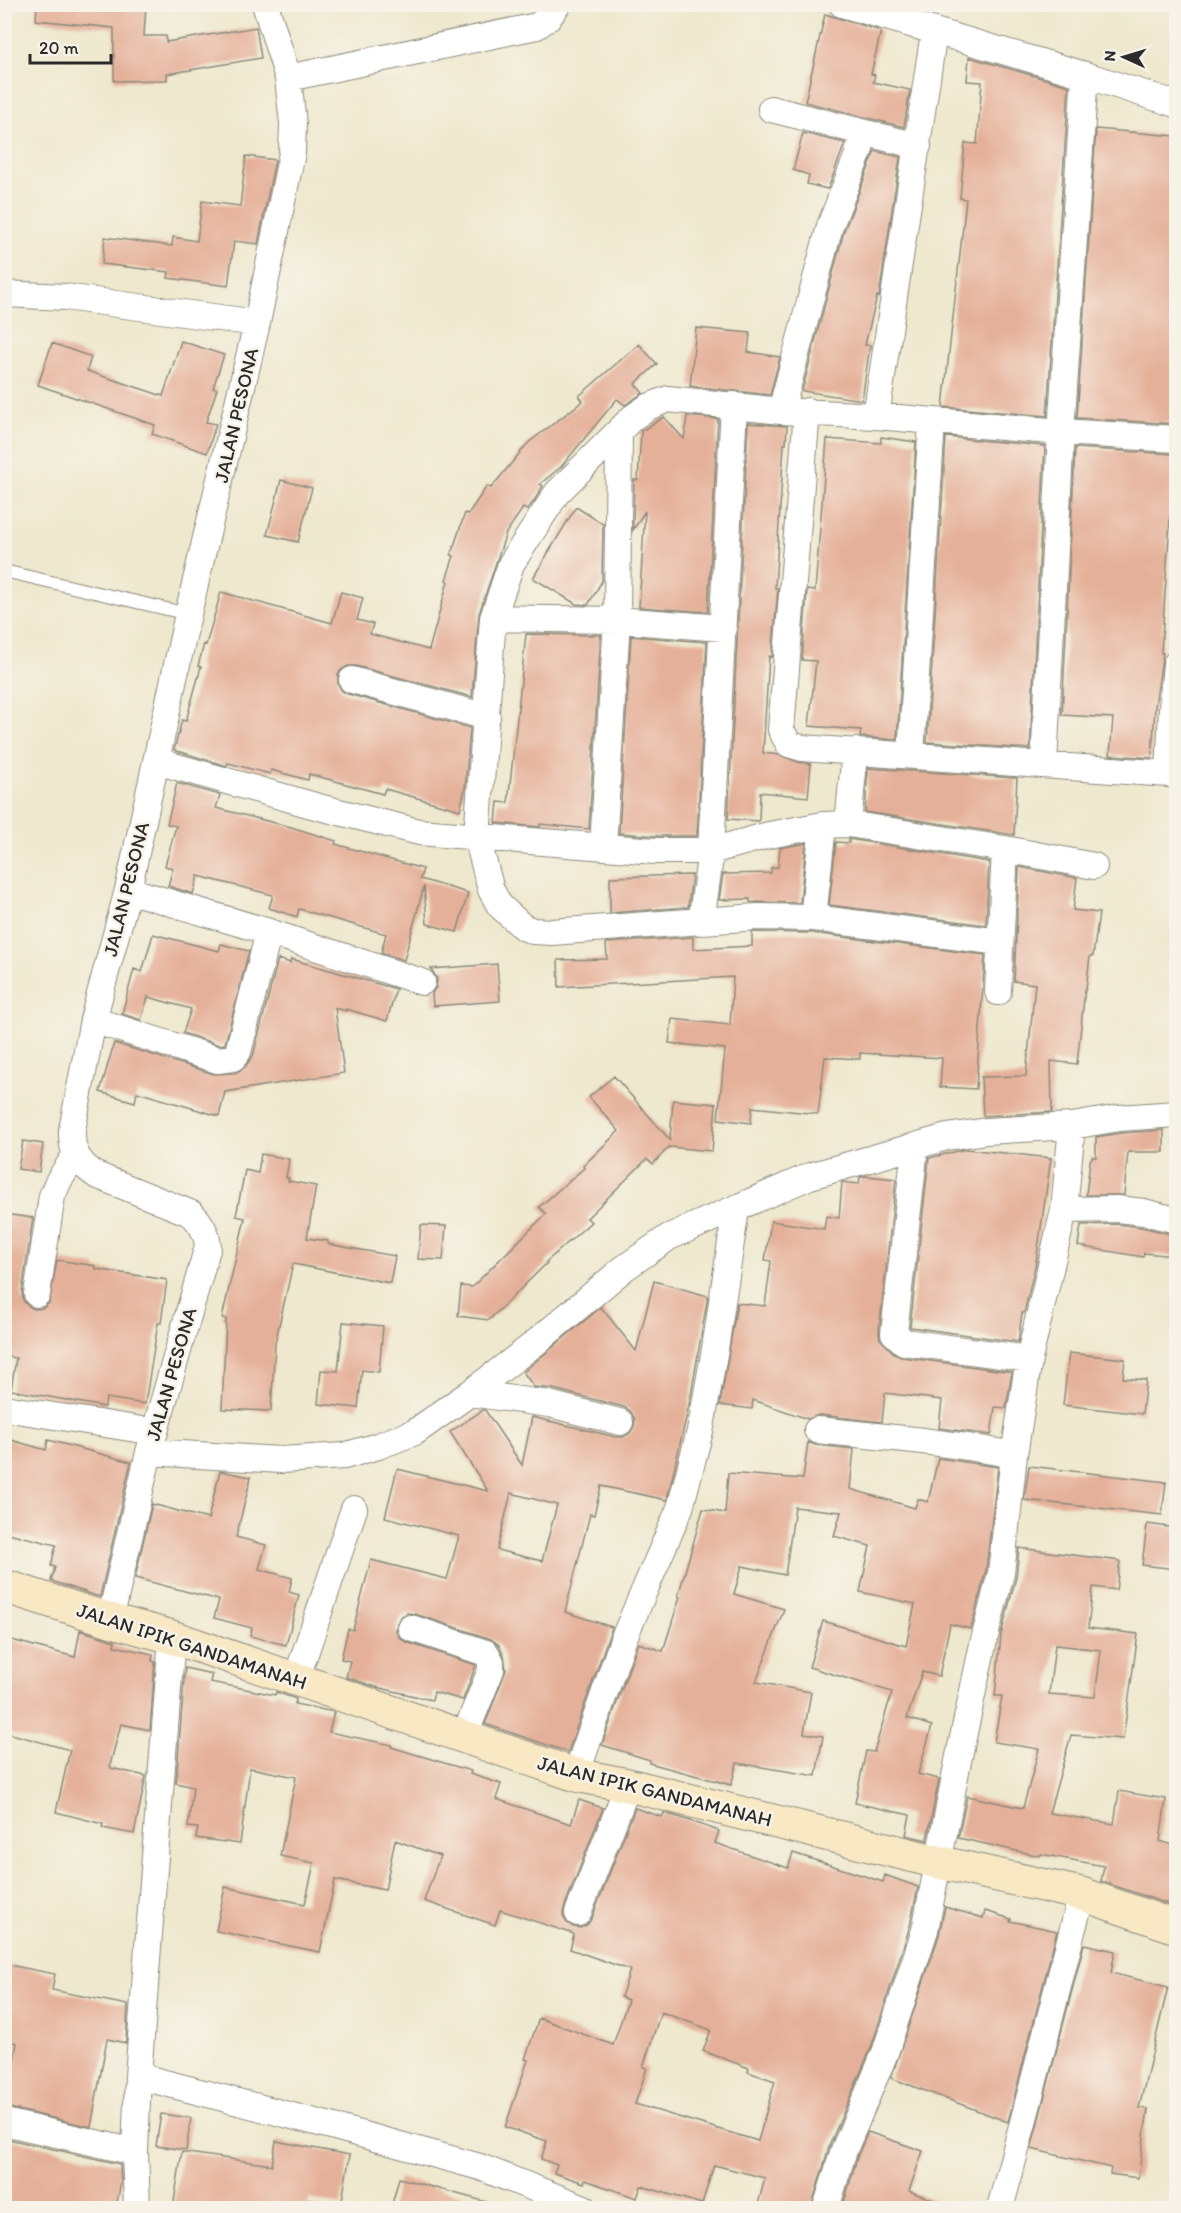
<svg xmlns="http://www.w3.org/2000/svg" width="1181" height="2213" viewBox="0 0 1181 2213" font-family="Itim,sans-serif">
	<style>
		.building { fill: #e5b099; fill-rule: evenodd }
		.lines { fill: none; stroke-linecap: round; stroke-linejoin: round }
		.lane-casing { stroke: #8c8a7c; stroke-width: 14 }
		.street-casing { stroke: #8c8a7c; stroke-width: 28 }
		.secondary-casing { stroke: #8c8a7c; stroke-width: 35 }
		.lane { stroke: #fff; stroke-width: 12 }
		.street { stroke: #fff; stroke-width: 26 }
		.secondary { stroke: #f8e8c3; stroke-width: 33 }
		.labels { text-anchor: middle; dominant-baseline: central; stroke-width: 5; stroke-linejoin: round; paint-order: stroke }
		.street-label { font-size: 20px; fill: #2b2b2b; stroke: #f7f3e8 }
	</style>
	<rect width="100%" height="100%" fill="#f7f3e8"/>
	<filter id="ink" filterUnits="userSpaceOnUse"><feTurbulence type="fractalNoise" baseFrequency=".0167" numOctaves="2"/><feDisplacementMap in="SourceGraphic" scale="12" xChannelSelector="R" yChannelSelector="G"/><feConvolveMatrix kernelMatrix="1 2 1 2 8 2 1 2 1" color-interpolation-filters="sRGB"/></filter>
	<filter id="wash" filterUnits="userSpaceOnUse"><feTurbulence type="fractalNoise" baseFrequency=".008" numOctaves="4" result="noise"/><feDisplacementMap in="SourceGraphic" scale="24" xChannelSelector="R" yChannelSelector="G"/><feGaussianBlur stdDeviation="1.35" result="paint"/><feColorMatrix in="noise" values="0 0 0 0 0 0 0 0 0 0 0 0 0 0 0 0 0 1.4 0 .05"/><feComposite in="paint" operator="in"/></filter>
	<g filter="url(#wash)">
		<rect width="100%" height="100%" fill="#eee8ce"/>
		<g id="blocks">
			<path class="building" d="M37,4H146L144,36H166V42L256,27L261,58L167,74V80L114,81V28L36,20Z
				M825,14L881,31L871,74L875,75L873,82L910,90L904,127L805,102Z
				M969,57L1069,86L1047,416L943,407L966,199L960,198L965,143L977,144L982,82L967,81Z
				M1096,129L1176,136L1175,424L1077,418Z
				M803,133L845,143L828,189L807,184L809,175L793,170Z
				M875,151L900,157L879,297L877,296L865,345H870L862,400L802,391L844,231Z
				M246,156L275,160L258,244L234,241L228,286L168,278L169,272L102,264L105,237L172,246L173,237L197,241L202,201L240,206Z
				M696,328L750,333L748,352L780,357L770,395L690,386Z
				M181,341L224,355L213,388L217,389L206,422L216,424L207,453L152,434L155,425L38,385L52,343L91,357L87,371L163,396Z
				M639,344L657,364L635,384L643,393L625,405L617,399L561,467L540,484L543,486L534,501L527,510L523,508L506,533L479,614L472,697L356,666H348L341,670L338,675V684L342,691L348,694L470,728L465,789L460,810L385,789L383,794L309,774L308,780L271,770L270,774L228,763L227,766L174,750L182,720L186,721L201,667L198,666L204,644L206,645L221,592L332,623L341,592L363,598L357,620L373,624L370,634L429,650L448,581L446,580L454,556L451,555L465,513L468,514L487,486L491,488L528,443L583,401L579,396Z
				M687,416L718,419L708,612L639,607L645,511L633,530L634,480H638L641,431L664,417L684,439Z
				M748,423L787,426L786,444H784L775,588H778L772,657L769,656L763,753L780,755L798,762L811,764L808,797L760,792L759,821L728,819Z
				M881,437L916,442L897,740L860,737L861,730L809,726L816,661L802,660L807,590L815,591L827,439L881,443Z
				M946,437L1045,446L1030,749L927,742Z
				M1075,448L1173,454V462H1174L1161,653H1163L1162,659L1155,707L1152,758L1110,755L1113,718L1062,715Z
				M281,480L312,488L298,542L267,535Z
				M576,507L603,524L602,581L588,605L576,604L533,578Z
				M526,634L601,635L589,829L540,824V827L496,823L498,802L508,803Z
				M631,636L707,642L697,836H656L619,833Z
				M868,768L1017,778L1014,835L865,812Z
				M177,783L220,795L216,808L291,827L336,841L335,844L423,869L420,879L468,893L457,932L427,924L424,886L404,960L381,953L386,934L299,909L297,917L269,908L273,895L198,876L193,894L168,886L173,868L165,866L176,826L167,824Z
				M849,839L989,862L986,925L829,905L836,842L849,843Z
				M806,843L800,903L750,902V899L719,900L723,874L771,873V868L778,867L780,848Z
				M1019,867L1077,878L1073,910L1099,913L1093,956H1090L1086,989H1085L1077,1064L1051,1061L1052,1112L983,1116L981,1077L1026,1076L1035,984L1014,981Z
				M692,875L688,907L610,913V877Z
				M752,932L812,933L985,955L976,1089L940,1087L942,1058L860,1053V1059L825,1057L818,1114L752,1107L751,1123L718,1119L725,1049L669,1043L672,1019L730,1025L733,977L559,987L558,960L607,959L606,943L693,937V949L752,946Z
				M153,934L219,951L221,944L249,951L225,1044L219,1045L183,1033L191,1009L148,997L141,1020L122,1014L134,969L142,972Z
				M278,959L290,963L291,959L396,989L387,1021L346,1009V1011L335,1008L344,1073L225,1092L219,1116L137,1092L135,1102L100,1092L114,1043L214,1074L235,1073L244,1068L253,1056Z
				M497,964L500,1001L433,1006L432,993L436,987L437,979L431,969Z
				M614,1076L670,1140L673,1100L716,1104L712,1151L669,1147L653,1164L647,1159L587,1218L591,1222L546,1262L547,1263L489,1320L458,1316L461,1286L472,1287L546,1214L539,1207L584,1168L583,1166L619,1131L589,1097Z
				M1164,1130V1152H1128L1124,1195H1086L1090,1161L1092,1157H1096V1137L1121,1133Z
				M23,1141L43,1144L39,1172L18,1169Z
				M966,1149L1051,1158L1036,1262L1024,1313H1022L1018,1342L910,1327L929,1158Z
				M261,1154L289,1159L286,1178H289L288,1181L316,1186L307,1238L328,1241V1244L395,1256L390,1283L293,1264L275,1343L271,1411L222,1409L226,1319L222,1318L245,1218L236,1216L245,1170L258,1173Z
				M866,1176L896,1179L879,1331L880,1339L894,1353L902,1357L1012,1372L1006,1408L995,1407L991,1435L939,1428L942,1400L885,1393L882,1422L819,1415L808,1419L753,1400L752,1409L720,1405L737,1303L765,1306L771,1261L765,1260L771,1221L824,1229L826,1216L839,1218L842,1182L859,1184L860,1177Z
				M4,1214L33,1218L22,1292L23,1300L27,1305L34,1309L43,1308L49,1303L57,1260L96,1266V1269L167,1280L161,1323H158L145,1404L106,1398L105,1407L11,1390L16,1358L4,1356Z
				M1116,1224L1141,1227L1176,1235V1256L1144,1253L1143,1257L1078,1246L1081,1225Z
				M421,1225L446,1226L443,1260L418,1259Z
				M654,1281L708,1296L690,1401L667,1500L601,1486L594,1515L590,1514L565,1612L612,1627L568,1752L485,1724L506,1670L504,1655L499,1645L491,1639L415,1614L407,1613L402,1616L397,1623L396,1632L400,1638L406,1642L476,1665L463,1700L434,1692L432,1700L376,1687L346,1677L350,1661L341,1659L348,1629L353,1630L371,1560L447,1579L459,1536L385,1517L397,1469L488,1491L450,1432L483,1410H485L522,1465L532,1417L616,1437H623L630,1433L634,1426L635,1419L630,1411L624,1407L553,1389L534,1387L523,1372L601,1307L636,1351ZM511,1493L557,1505L542,1561L497,1550Z
				M343,1322L383,1326L379,1372L362,1370L358,1408L318,1404L321,1370L338,1371Z
				M1069,1353L1125,1359L1123,1378L1146,1380L1142,1414L1063,1405Z
				M8,1439L46,1450L48,1440L131,1462L100,1597L51,1581L55,1567L51,1566L56,1545L4,1532V1451Z
				M808,1442L815,1445L854,1449L850,1489L915,1508L918,1499L928,1502L938,1458L998,1467L986,1570L971,1629L950,1624L939,1676L922,1672L907,1718L932,1726L918,1774L939,1779L927,1840L906,1835L910,1815L855,1803L866,1751L874,1752L892,1692L809,1667L823,1621L906,1646L915,1604L860,1592L870,1546L834,1536L841,1512L795,1507L785,1575L742,1566L734,1594L784,1609L756,1682L811,1692L804,1733L823,1736L816,1776L737,1763L731,1785L649,1763L650,1760L602,1745L638,1643L663,1651L680,1597L678,1596L703,1509L725,1513L728,1473L803,1479Z
				M1029,1466L1166,1482L1162,1515L1024,1500Z
				M220,1471L251,1477L236,1537L266,1545L259,1569L292,1578L289,1592L299,1595L286,1645L250,1636L252,1628L214,1618L219,1600L135,1578L152,1504L208,1519Z
				M1147,1524L1176,1528V1569L1142,1565Z
				M1019,1548L1120,1561L1116,1590L1093,1587L1088,1628L1138,1634L1123,1739L1071,1735L1049,1813L1114,1824L1119,1791L1166,1799L1160,1841L1176,1846V1907L1101,1881L1104,1866L1041,1854L1040,1856L958,1838L967,1796L1023,1808L1039,1749L994,1742L1002,1696H995L1001,1635L1016,1577ZM1055,1645L1101,1650L1095,1697L1049,1694Z
				M80,1630L115,1641L114,1646L153,1654L152,1661L155,1662L150,1730L121,1724L110,1765L111,1768L146,1776L134,1834L102,1828L103,1824L56,1812L70,1750L4,1732V1638L75,1657Z
				M185,1668L212,1674L210,1682L275,1695L276,1692L296,1699L295,1704L334,1712L329,1732L392,1745L391,1747L471,1771L470,1774L501,1784L496,1799L571,1824L579,1800L603,1808L564,1908L563,1915L566,1922L573,1927L580,1928L587,1925L592,1918L635,1808L662,1817L664,1813L682,1818L719,1831L715,1843L788,1868L793,1853L883,1882L885,1875L918,1887L910,1926L871,2048L830,2144L811,2208H757L765,2178L714,2165L702,2204L641,2186L637,2198L585,2180L584,2183L554,2173L557,2165L541,2159L547,2141L505,2127L528,2060L525,2059L539,2018L613,2045L628,2000L621,1997L630,1970L570,1949L574,1934L500,1910L495,1925L424,1901L440,1856L395,1840L385,1890L335,1880L320,1952L216,1931L225,1887L305,1904L314,1863L280,1856L296,1777L250,1768L240,1844L196,1838L198,1828L188,1827L193,1787L176,1783ZM661,2012L711,2030L703,2051L749,2068L748,2072L775,2081L758,2141L635,2104L647,2068L643,2067Z
				M945,1907L983,1918L985,1911L1011,1919L1010,1921L1057,1931L1008,2122L891,2078L939,1935Z
				M1084,1944L1115,1951L1111,1973L1168,1987L1139,2108L1148,2109L1138,2178L1110,2174L1111,2168L1031,2149Z
				M9,1965L55,1974L52,1990L128,2005L126,2043L107,2039L91,2127L5,2107L17,2043L4,2040V1988Z
				M161,2114L191,2118L186,2150L156,2146Z
				M868,2132L923,2151L909,2191L950,2206V2208H842L858,2155Z
				M4,2138L120,2164L121,2182L116,2208H98L76,2204L75,2208H4Z
				M276,2141L350,2155L341,2205L309,2199L308,2208H173L182,2152L272,2165Z
				M399,2178L487,2202L486,2208H391Z"/>
		</g>
	</g>
	<g filter="url(#ink)">
		<use href="#blocks" fill-opacity="0" stroke="#8c8a7c" stroke-width="1.5"/>
		<g class="lines">
			<g class="lane-casing">
				<path id="lane" d="M4,571L188,614"/>
			</g>
			<g class="street-casing">
				<path id="street" d="M842,4L1085,75L1176,104
					M288,78L537,26L548,18L558,4
					M771,109L918,146
					M4,294L65,297L257,323
					M781,411L830,226L860,149L861,133
					M807,411L781,730L789,744L802,748L1169,774L1172,708L1176,664
					M876,416L934,32
					M493,618L617,620L723,628
					M352,680L487,717
					M911,755L932,421
					M156,761L319,807L419,832L655,851H711L769,835L823,825L848,824L1005,849L1094,866
					M1044,765L1061,432L1085,75
					M848,824L855,751
					M603,847L617,620L619,433
					M128,890L269,932L422,982
					M813,918L823,825
					M701,922L711,851L734,405
					M1000,942L813,918L757,917L552,932L533,931L523,927L500,906L491,890L477,837L493,618L511,564L557,493L632,418L648,407L668,399L781,411L876,416L1061,432L1176,439
					M998,992L1005,849
					M93,1020L218,1060L233,1058L238,1052L269,932
					M915,1148L894,1333L904,1342L1029,1359
					M1064,1210L1117,1209L1144,1212L1176,1220
					M37,1294L52,1196L59,1180L75,1156
					M470,1393L549,1404L620,1422
					M4,1408L155,1432
					M817,1430C883,1437 949,1442 1014,1455
					M149,1452L281,1460L344,1456L378,1446L415,1432L470,1393L534,1344L623,1269L669,1237L810,1176L947,1137L987,1131L1072,1126L1119,1118L1176,1114
					M110,1620L149,1452L208,1246C206,1232 202,1224 192,1214L96,1175C78,1163 71,1151 72,1130L93,1020L128,890L188,614L257,323L292,153L293,124L288,78L265,4
					M411,1628L486,1653L491,1662V1670L464,1737
					M296,1680L354,1509
					M576,1775L623,1640L680,1508L701,1427L715,1349L736,1209
					M578,1913L628,1785
					M138,2076L331,2126L480,2167L584,2208
					M4,2122L135,2152
					M137,2208L135,2152L138,2076L172,1637
					M826,2208L844,2150L885,2053L925,1930L958,1761L983,1644L1001,1573L1014,1455L1029,1359L1064,1210L1072,1126
					M1000,2208C1029,2104 1054,1999 1082,1894"/>
			</g>
			<g class="secondary-casing">
				<path id="secondary" d="M4,1586L110,1620L172,1637L576,1775L628,1785L938,1862L1082,1894L1176,1927"/>
			</g>
			<use href="#lane" class="lane"/>
			<use href="#street" class="street"/>
			<use href="#secondary" class="secondary"/>
		</g>
	</g>
	<g class="labels">
		<g class="street-label">
			<text transform="translate(236 415) rotate(-77)">JALAN PESONA</text>
			<text transform="translate(126 889) rotate(-76)">JALAN PESONA</text>
			<text transform="translate(171 1374) rotate(-74)">JALAN PESONA</text>
			<text transform="translate(192 1646) rotate(18)">JALAN IPIK GANDAMANAH</text>
			<text transform="translate(655 1791) rotate(14)">JALAN IPIK GANDAMANAH</text>
		</g>
	</g>
	<rect width="1181" height="2213" fill="none" stroke="#f7f3e8" stroke-width="24"/>
	<g transform="translate(1124 57) rotate(274)" stroke="#f7f3e8" stroke-width="4.5" paint-order="stroke">
	<path d="M0-4.5L10 22L0 15L-10 22Z" fill="#2b2b2b"/>
	<text y="-9" font-size="16" font-weight="bold" text-anchor="middle" fill="#2b2b2b">N</text>
	</g>
	<path d="M30 54v9h81v-9" fill="none" stroke="#2b2b2b" stroke-width="3"/>
	<text x="39" y="54" font-size="18" fill="#2b2b2b" stroke="#f7f3e8" stroke-width="4.5" paint-order="stroke">20 m</text>
</svg>
